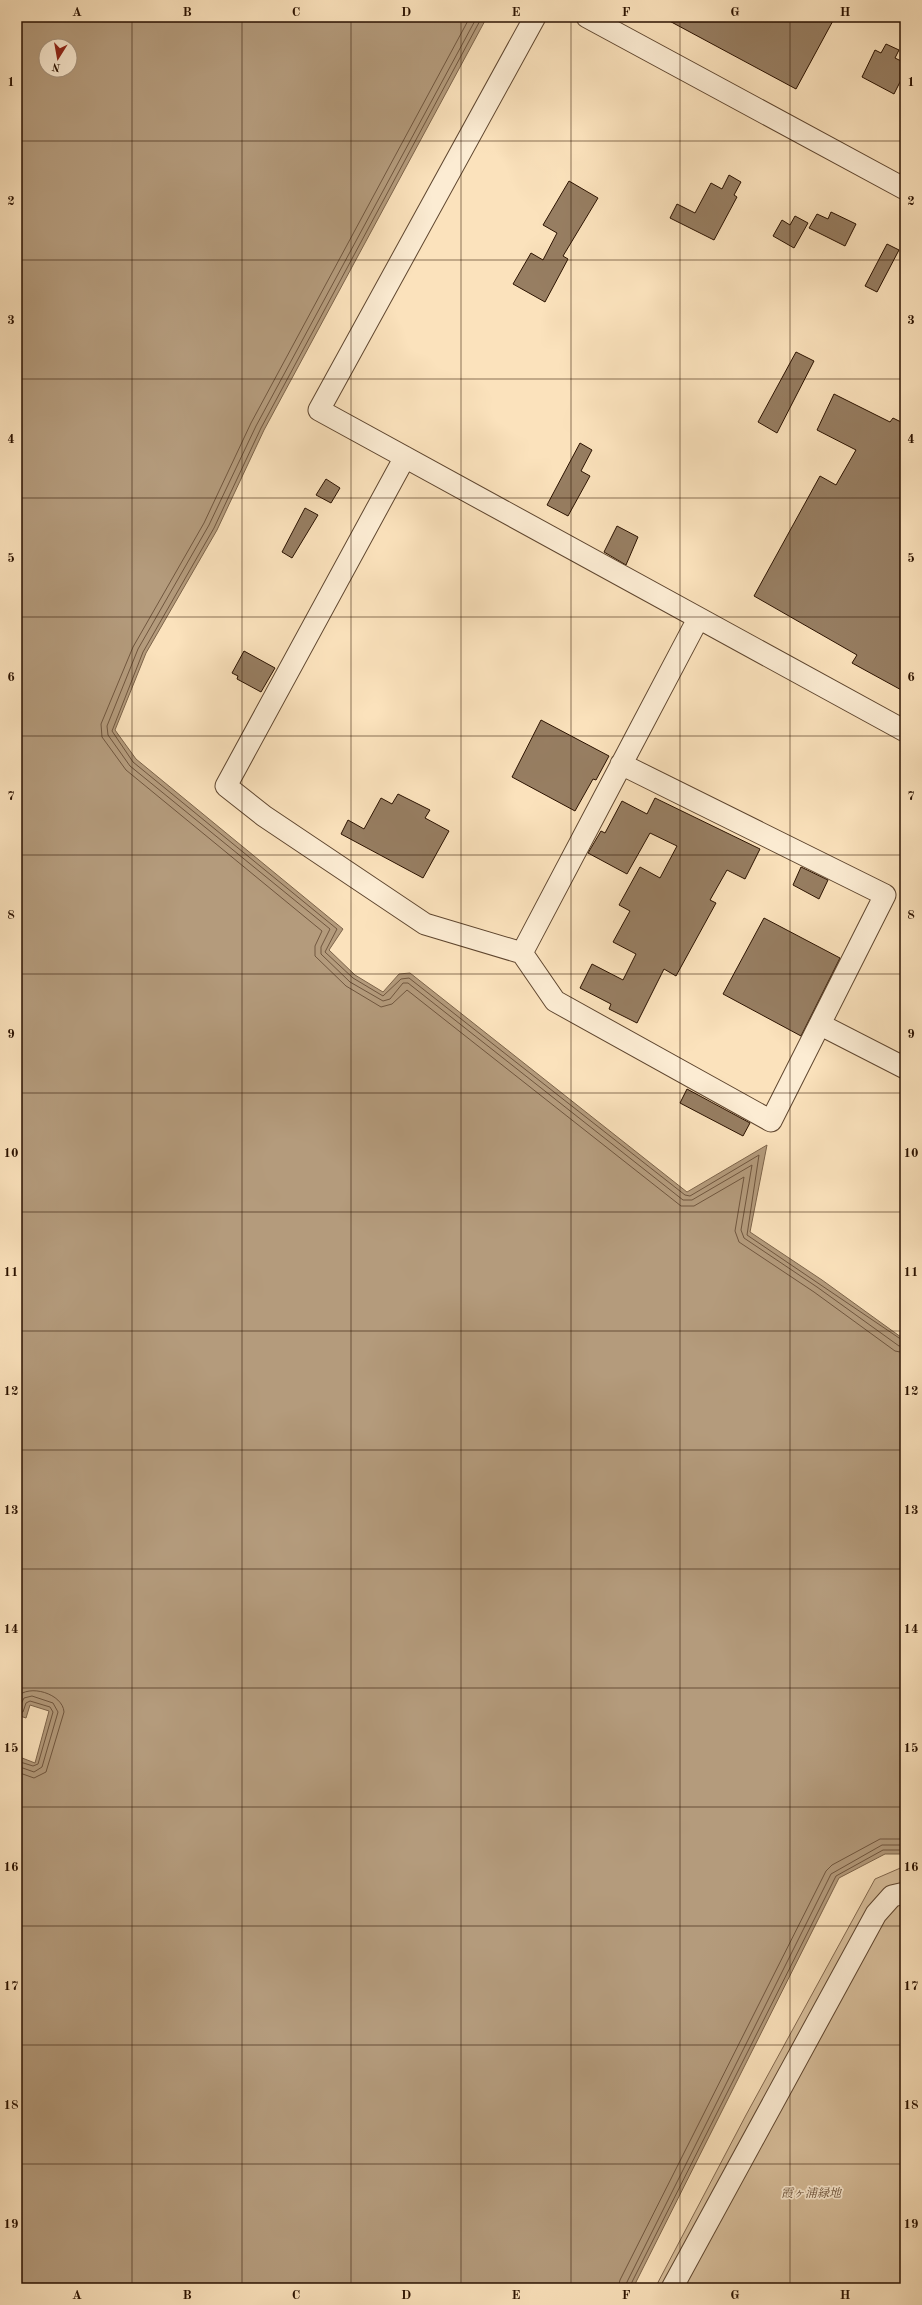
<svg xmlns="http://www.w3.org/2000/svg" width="922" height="2305" viewBox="0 0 922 2305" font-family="'Old Standard TT','Noto Serif JP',serif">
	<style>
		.green { fill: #d8bf9c; stroke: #82684e }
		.water { fill: #b49b7c; stroke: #7d644a; fill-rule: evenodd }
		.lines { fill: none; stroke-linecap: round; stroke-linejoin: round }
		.shore { stroke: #70563e; stroke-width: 1 }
		.building { fill: #977e62; stroke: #2b1200 }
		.minor-casing { stroke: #5f462f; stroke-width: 23 }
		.minor { stroke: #fcecd3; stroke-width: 21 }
		.grid { fill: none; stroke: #2b1200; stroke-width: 1; stroke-opacity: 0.55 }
		.labels { text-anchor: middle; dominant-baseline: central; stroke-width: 3.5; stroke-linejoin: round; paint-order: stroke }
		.park-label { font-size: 12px; font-style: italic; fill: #684f37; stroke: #fcecd3 }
		.neatline { fill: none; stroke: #2b1200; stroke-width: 1.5 }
		.grid-label { font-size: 13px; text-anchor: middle; font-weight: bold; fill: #2b1200 }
	</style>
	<rect width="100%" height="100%" fill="#fbe2bc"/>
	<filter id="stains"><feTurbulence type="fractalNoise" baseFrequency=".005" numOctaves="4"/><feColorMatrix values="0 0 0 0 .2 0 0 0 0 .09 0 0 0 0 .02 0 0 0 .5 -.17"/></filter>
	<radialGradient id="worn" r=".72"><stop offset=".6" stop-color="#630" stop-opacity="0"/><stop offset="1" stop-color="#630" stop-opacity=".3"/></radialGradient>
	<path class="green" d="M905,1866V2288H655L746,2115L875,1879Z"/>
	<path class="water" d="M17,17H487L264,430L217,530L146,653L115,730L136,759L343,929L329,950L355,975L383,992L399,974L410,973L687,1192L767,1145L750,1232L822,1280L905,1340V1854H885L839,1878L633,2288H17V1756L35,1763L49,1711L30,1705L26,1718L17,1715ZM46,46H70V70H46Z"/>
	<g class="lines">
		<path class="shore" d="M470,17L251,423L204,523L133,647L101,724L102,737L126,770L322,931L315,946V956L346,986L381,1007L392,1004L407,990L681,1206H694L744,1177L735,1231L739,1242L814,1292L895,1351L905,1353
			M477,17L256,426L209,525L138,649L107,726L108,735L130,766L330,929L321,947V954L350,982L383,1001L390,999L403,983H408L683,1200H692L752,1165L741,1230L744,1238L817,1287L899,1346L905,1347
			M482,17L261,428L214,528L143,652L112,731L133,762L337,929L325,952L353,978L383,996L401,979L409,978L685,1195L690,1196L759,1155L747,1235L905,1342
			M17,1697C29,1683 63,1694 64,1712L46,1772L34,1778L17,1772
			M17,1707L20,1706L24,1698L32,1696L53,1703L58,1712L42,1767L34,1772L17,1766
			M17,1712H23L26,1703L30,1701L50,1707L53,1712L38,1764L33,1766L17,1761
			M618,2288L620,2280L826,1871L832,1865L880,1839H905
			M624,2288L831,1874L882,1845H905
			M629,2288L836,1876L883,1850H905"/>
	</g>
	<path class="building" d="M662,17H835L796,89Z
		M886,44L899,50L895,58L905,63V72L894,94L862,77L875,50L881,53Z
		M729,175L741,182L734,195L737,197L714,240L670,218L677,204L695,213L711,183L722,189Z
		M569,181L598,198L563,256L568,259L545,302L513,284L531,253L543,260L557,233L543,225Z
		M831,212L856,224L845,246L809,228L817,214L828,219Z
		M795,216L808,223L794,248L773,236L782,220L790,225Z
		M887,244L899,250L877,292L865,286Z
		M796,352L814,361L777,433L758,422Z
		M834,394L890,422L893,418L905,424V692L852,663L857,655L754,596L820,476L836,485L856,450L817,430Z
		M580,443L592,450L581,471L590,476L568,516L547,505Z
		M326,479L340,488L331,503L316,495Z
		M305,508L318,515L292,558L282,552Z
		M617,526L638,537L626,565L604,552Z
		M244,651L275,668L261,692L237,679L238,676L232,673Z
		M541,720L609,756L596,780L593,779L575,811L512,777Z
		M398,794L430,810L425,818L449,831L423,878L341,834L348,820L364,829L381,798L392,804Z
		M655,798L760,849L745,879L727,870L710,900L716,903L676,976L664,969L637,1023L609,1009L611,1004L580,988L592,964L623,980L636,954L613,942L630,911L619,905L640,867L660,878L677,846L650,833L627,874L588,853L601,831L605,833L622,801L647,814Z
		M801,867L828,880L819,899L793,885Z
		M764,918L840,958L801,1036L723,994Z
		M687,1089L750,1123L743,1136L680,1103Z"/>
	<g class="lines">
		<g class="minor-casing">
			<path id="minor" d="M535,17L319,410L905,731
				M587,17L905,189
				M405,457L226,786L264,816L425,924L522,953L555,1001L771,1121L885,895L621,764
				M522,953L698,619
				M821,1025L905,1068
				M672,2288L876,1914L892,1896L905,1893"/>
		</g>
		<use href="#minor" class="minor"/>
	</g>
	<path class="grid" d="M132,17V2288M242,17V2288M351,17V2288M461,17V2288M571,17V2288M680,17V2288M790,17V2288M17,141H905M17,260H905M17,379H905M17,498H905M17,617H905M17,736H905M17,855H905M17,974H905M17,1093H905M17,1212H905M17,1331H905M17,1450H905M17,1569H905M17,1688H905M17,1807H905M17,1926H905M17,2045H905M17,2164H905"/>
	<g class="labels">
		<g class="park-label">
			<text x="811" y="2194">霞ヶ浦緑地</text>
		</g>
	</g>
	<rect width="922" height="2305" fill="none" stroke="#fbe2bc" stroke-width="44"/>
	<g transform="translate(58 58) rotate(191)"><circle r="19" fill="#fcecd3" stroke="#a8957f"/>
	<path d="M0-3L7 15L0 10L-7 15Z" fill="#8f2418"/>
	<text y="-6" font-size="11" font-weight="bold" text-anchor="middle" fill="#2b1200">N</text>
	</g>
	<rect x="22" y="22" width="878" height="2261" class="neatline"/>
	<g class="grid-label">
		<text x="77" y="16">A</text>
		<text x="187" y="16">B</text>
		<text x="296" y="16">C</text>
		<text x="406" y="16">D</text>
		<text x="516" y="16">E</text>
		<text x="626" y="16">F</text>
		<text x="735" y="16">G</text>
		<text x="845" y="16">H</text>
		<text x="11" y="86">1</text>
		<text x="911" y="86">1</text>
		<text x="11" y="205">2</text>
		<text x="911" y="205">2</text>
		<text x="11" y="324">3</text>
		<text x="911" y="324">3</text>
		<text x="11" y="443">4</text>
		<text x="911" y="443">4</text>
		<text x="11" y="562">5</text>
		<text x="911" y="562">5</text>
		<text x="11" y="681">6</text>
		<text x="911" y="681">6</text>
		<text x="11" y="800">7</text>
		<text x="911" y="800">7</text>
		<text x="11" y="919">8</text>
		<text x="911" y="919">8</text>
		<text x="11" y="1038">9</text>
		<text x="911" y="1038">9</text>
		<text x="11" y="1157">10</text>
		<text x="911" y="1157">10</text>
		<text x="11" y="1276">11</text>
		<text x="911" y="1276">11</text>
		<text x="11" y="1395">12</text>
		<text x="911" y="1395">12</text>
		<text x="11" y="1514">13</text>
		<text x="911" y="1514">13</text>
		<text x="11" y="1633">14</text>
		<text x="911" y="1633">14</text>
		<text x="11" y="1752">15</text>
		<text x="911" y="1752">15</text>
		<text x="11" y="1871">16</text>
		<text x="911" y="1871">16</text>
		<text x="11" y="1990">17</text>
		<text x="911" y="1990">17</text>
		<text x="11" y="2109">18</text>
		<text x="911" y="2109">18</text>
		<text x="11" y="2228">19</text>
		<text x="911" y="2228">19</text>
		<text x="77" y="2299">A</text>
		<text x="187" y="2299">B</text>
		<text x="296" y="2299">C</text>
		<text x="406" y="2299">D</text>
		<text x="516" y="2299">E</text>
		<text x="626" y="2299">F</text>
		<text x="735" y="2299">G</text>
		<text x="845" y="2299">H</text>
	</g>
	<rect width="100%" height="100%" filter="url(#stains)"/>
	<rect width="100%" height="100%" fill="url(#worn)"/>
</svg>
